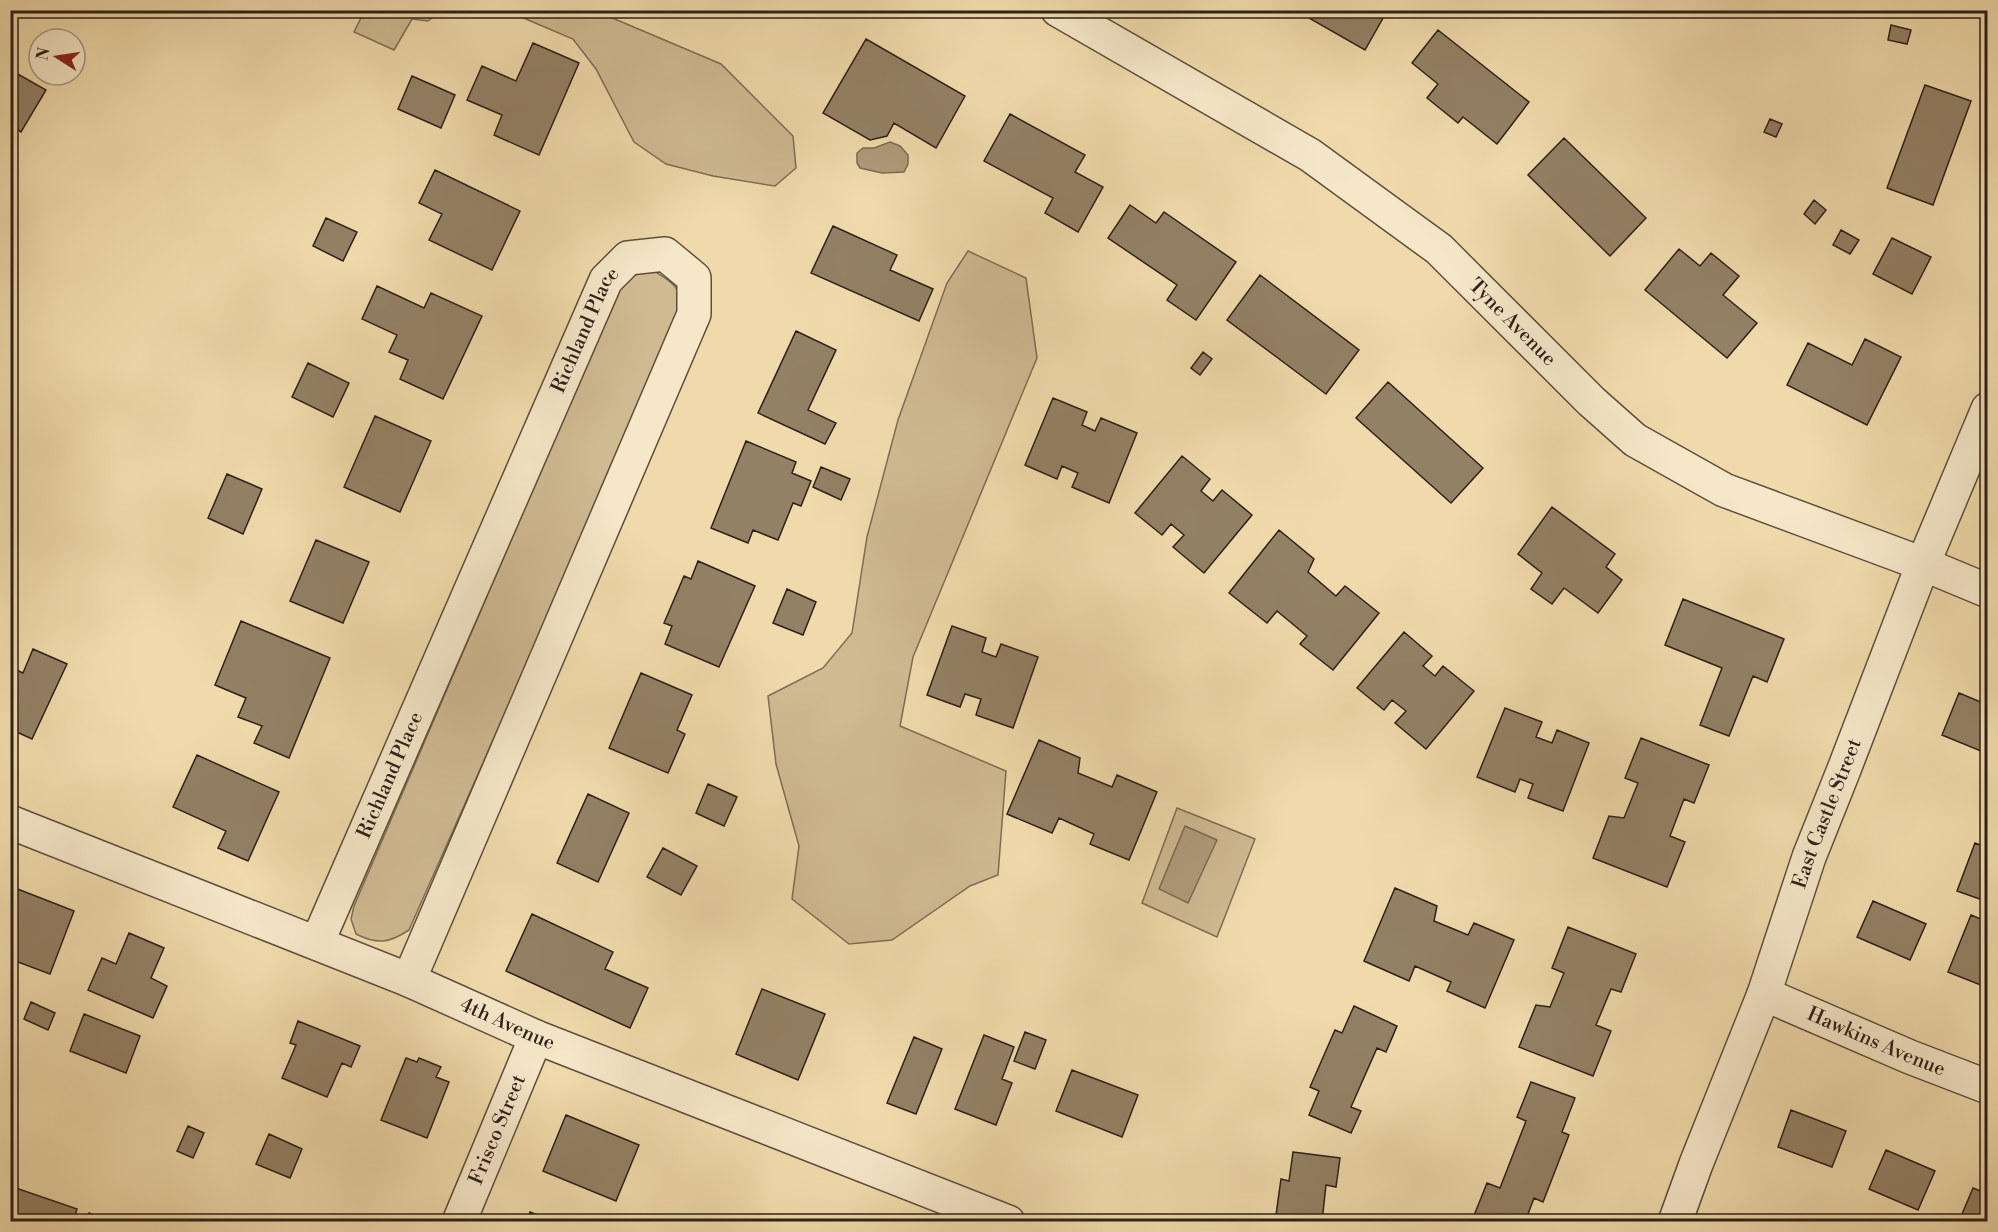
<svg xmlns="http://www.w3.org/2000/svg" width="1998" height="1232" viewBox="0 0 1998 1232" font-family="'Libre Bodoni',serif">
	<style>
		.green { fill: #cfba92; stroke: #7e6d56; stroke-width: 1.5 }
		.water { fill: #ae9b7a; stroke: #7b6a54; stroke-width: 1.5 }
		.building { fill: #938165; stroke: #2e201a; stroke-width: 1.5 }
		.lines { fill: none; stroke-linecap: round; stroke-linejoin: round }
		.minor-casing { stroke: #5e4e3e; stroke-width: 36 }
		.minor { stroke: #f5e7c8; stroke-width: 33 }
		.labels { text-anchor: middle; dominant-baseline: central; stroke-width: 6; stroke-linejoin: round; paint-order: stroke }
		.street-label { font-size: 20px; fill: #2e201a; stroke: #f5e7c8 }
	</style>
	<rect width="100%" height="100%" fill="#f0daab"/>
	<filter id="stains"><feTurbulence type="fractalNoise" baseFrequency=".00333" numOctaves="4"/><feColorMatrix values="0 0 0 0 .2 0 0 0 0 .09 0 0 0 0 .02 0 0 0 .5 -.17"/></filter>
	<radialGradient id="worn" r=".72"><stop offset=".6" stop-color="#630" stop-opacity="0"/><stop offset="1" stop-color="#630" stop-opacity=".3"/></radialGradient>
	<path class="green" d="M365,10H441V11L428,21L412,19L394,50L354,32Z
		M507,11H596L721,64L793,136L796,168L775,186L713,176L666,164L634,142L596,69L573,39Z
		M968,251L1026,278L1037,358L913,657L900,726L1006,771L998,875L970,886L892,940L849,944L792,899L799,846L776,764L768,696L823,668L852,633L867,537L898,420L947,283Z
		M652,270C660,275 673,281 677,290C685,308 671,337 664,354L409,930C389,943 378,945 356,934L351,919L354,906L621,284L635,275Z
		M1177,808L1255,839L1217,937L1142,903Z"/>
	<path class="water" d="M890,142L900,146L908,155V164L904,172L882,173L860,168L857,163V153L863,148H874Z
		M1185,826L1217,840L1188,903L1159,889Z"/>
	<path class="building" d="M1295,10H1387V11L1365,50Z
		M1891,25L1911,30L1907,44L1888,40Z
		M1438,30L1529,102L1497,144L1463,117L1458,123L1427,98L1438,84L1412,63Z
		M866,39L965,96L936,148L894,123L887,136L870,140L823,113Z
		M533,43L579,63L539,155L494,135L502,115L467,100L482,66L516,81Z
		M16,73L46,90L21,132L10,125V83Z
		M412,76L455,95L441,128L398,109Z
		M1925,85L1971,101L1933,205L1887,188Z
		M1010,114L1085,155L1075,172L1103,187L1078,232L1045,213L1053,198L984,161Z
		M1770,119L1782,124L1776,137L1764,132Z
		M1564,138L1646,218L1610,256L1528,175Z
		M435,170L520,211L492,270L429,240L442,214L419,203Z
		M1814,200L1826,210L1815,224L1804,214Z
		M1130,205L1156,223L1164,212L1236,262L1196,320L1167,300L1177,285L1108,238Z
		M326,218L357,232L343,261L313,246Z
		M833,226L897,255L890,270L933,289L919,321L811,273Z
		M1841,230L1859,240L1850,254L1833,245Z
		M1892,238L1931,257L1912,294L1873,274Z
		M1679,249L1700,266L1711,253L1739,276L1723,295L1757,323L1727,358L1645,290Z
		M1260,275L1359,350L1326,394L1227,320Z
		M377,286L424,308L431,293L482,316L443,399L400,379L408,360L389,352L397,335L362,319Z
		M796,331L836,350L808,410L836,423L825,444L758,413Z
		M1865,339L1901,357L1867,425L1787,385L1808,343L1852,365Z
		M1203,352L1212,359L1200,375L1191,368Z
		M308,363L349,383L333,417L292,397Z
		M1388,382L1483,468L1451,503L1356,418Z
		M1053,398L1087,412L1082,425L1095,431L1101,418L1137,433L1109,503L1072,487L1078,473L1062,466L1057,479L1025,465Z
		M375,416L431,441L400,512L344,487Z
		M746,441L796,462L792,473L811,481L801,506L793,503L778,540L753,530L748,543L711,528Z
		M1182,456L1210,479L1201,491L1213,501L1222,490L1252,515L1204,573L1173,547L1184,535L1171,524L1162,535L1135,513Z
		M821,467L850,479L841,500L813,487Z
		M227,474L262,489L243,534L208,518Z
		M1552,507L1615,554L1606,567L1622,580L1598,613L1564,588L1552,604L1531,589L1542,573L1518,554Z
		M1279,530L1314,559L1308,572L1336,596L1345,586L1379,613L1333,670L1300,644L1307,636L1277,611L1267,623L1229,593Z
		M316,540L369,562L343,623L290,601Z
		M698,561L755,586L719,667L665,644L672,626L664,623L684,576L691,579Z
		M787,589L816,602L803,635L773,623Z
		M1683,599L1784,639L1767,682L1753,676L1729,736L1700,725L1722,668L1665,645Z
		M241,621L330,658L289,758L254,743L262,726L238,717L246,698L215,685Z
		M952,626L986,638L982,652L996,657L1001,644L1038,657L1013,728L976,715L981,699L965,694L960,707L927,695Z
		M1404,632L1432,656L1423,666L1435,676L1443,666L1474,691L1426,749L1395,723L1406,711L1392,700L1384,710L1357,688Z
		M33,649L67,664L32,739L10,729V667L23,673Z
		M641,673L692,695L677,730L685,734L668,773L609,748Z
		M1959,693L1988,705V754L1942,735Z
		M1505,708L1542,722L1536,737L1552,743L1557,730L1589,743L1563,811L1528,798L1533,784L1520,779L1515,792L1477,777Z
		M1641,738L1709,765L1694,803L1684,799L1670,836L1685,842L1667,887L1593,858L1609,816L1624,818L1638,783L1625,778Z
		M1039,740L1080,758L1078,773L1112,787L1117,775L1157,792L1129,860L1090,844L1094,834L1059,818L1052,833L1007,814Z
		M197,755L279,792L248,861L218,848L226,831L173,807Z
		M708,784L737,797L724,826L696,813Z
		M588,794L629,813L598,882L557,863Z
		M1975,843L1988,848V902L1957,891Z
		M663,848L697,866L681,895L647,877Z
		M15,888L74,911L50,974L10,959V898Z
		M1395,888L1437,906L1434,921L1468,935L1474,923L1514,940L1485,1008L1447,991L1451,982L1415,966L1409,981L1364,961Z
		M1873,901L1926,924L1910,960L1857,937Z
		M532,914L613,952L605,969L648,988L630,1028L506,971Z
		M1971,915L1988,922V988L1948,972Z
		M1568,927L1636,954L1621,992L1611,989L1596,1025L1611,1031L1593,1076L1519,1047L1536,1005L1550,1007L1564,973L1552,968Z
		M129,933L164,948L151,978L167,986L153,1018L88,990L102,958L116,964Z
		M762,989L825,1014L798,1080L736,1054Z
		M31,1002L55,1013L48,1030L24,1019Z
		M1354,1006L1397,1026L1386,1052L1377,1048L1351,1107L1361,1111L1351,1133L1309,1115L1319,1091L1310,1087L1335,1030L1342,1033Z
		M84,1014L140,1036L126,1073L70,1051Z
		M298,1021L360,1046L351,1067L342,1063L327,1097L282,1078L296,1045L290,1043Z
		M1025,1032L1046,1040L1035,1069L1014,1061Z
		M984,1035L1014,1047L1002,1079L1012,1083L996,1125L955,1109Z
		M914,1037L942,1049L916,1114L887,1103Z
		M406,1058L417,1062L419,1058L441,1067L436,1077L449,1082L427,1138L381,1120Z
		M1072,1070L1138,1095L1122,1137L1056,1111Z
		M1531,1082L1575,1098L1562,1132L1569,1135L1543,1202L1534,1198L1525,1222H1483L1473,1218L1487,1183L1500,1188L1526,1121L1517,1117Z
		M1791,1110L1846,1131L1832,1167L1778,1147Z
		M566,1115L639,1145L616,1201L543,1171Z
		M188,1126L204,1133L193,1158L177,1151Z
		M269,1134L302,1149L290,1178L256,1164Z
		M1886,1150L1935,1171L1918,1210L1869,1189Z
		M1293,1152L1340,1158L1336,1187L1326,1185L1322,1222H1275L1281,1179L1289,1181Z
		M10,1186L77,1209L73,1222H10Z
		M1973,1188L1988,1194V1222H1966L1960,1219Z
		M530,1212L555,1222H527Z
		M89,1213L112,1222H86Z"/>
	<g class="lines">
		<g class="minor-casing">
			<g id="minor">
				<path id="s1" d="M1058,10L1310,155L1439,249L1591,401L1635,440L1724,490L1923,564L1988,591"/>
				<path id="s2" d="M10,822L409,980L536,1037L1008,1222"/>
				<path id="s3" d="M317,943L606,280L628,258L665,254L694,278V314L409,980"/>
				<path id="s4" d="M1764,994L1910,1057L1988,1087"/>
				<path id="s5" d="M459,1222L536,1037"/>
				<path id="s6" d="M1675,1222L1696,1164L1764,994L1809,857L1843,772L1923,564L1988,409"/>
			</g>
		</g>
		<use href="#minor" class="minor"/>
	</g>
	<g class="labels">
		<g class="street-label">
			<text stroke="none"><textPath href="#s1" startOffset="554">Tyne Avenue</textPath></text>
			<text stroke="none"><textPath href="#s3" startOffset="669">Richland Place</textPath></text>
			<text stroke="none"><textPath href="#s3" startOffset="183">Richland Place</textPath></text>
			<text stroke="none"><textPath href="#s6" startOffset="436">East Castle Street</textPath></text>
			<text stroke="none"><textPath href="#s2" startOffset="537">4th Avenue</textPath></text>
			<text stroke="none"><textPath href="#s4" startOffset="122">Hawkins Avenue</textPath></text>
			<text stroke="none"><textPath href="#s5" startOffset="100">Frisco Street</textPath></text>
		</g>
	</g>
	<rect width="1998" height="1232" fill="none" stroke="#f0daab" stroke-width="36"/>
	<rect x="12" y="12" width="1974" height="1208" fill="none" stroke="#2e201a" stroke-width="3"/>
	<rect x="18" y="18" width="1962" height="1196" fill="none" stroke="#2e201a" stroke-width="1.5"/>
	<g transform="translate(57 57) rotate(282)"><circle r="28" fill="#f5e7c8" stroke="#a59782" stroke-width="1.5"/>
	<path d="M0-4.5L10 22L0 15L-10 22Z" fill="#8f2418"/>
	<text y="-9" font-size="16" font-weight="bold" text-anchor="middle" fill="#2e201a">N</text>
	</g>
	<rect width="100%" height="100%" filter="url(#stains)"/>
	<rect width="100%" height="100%" fill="url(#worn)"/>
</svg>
